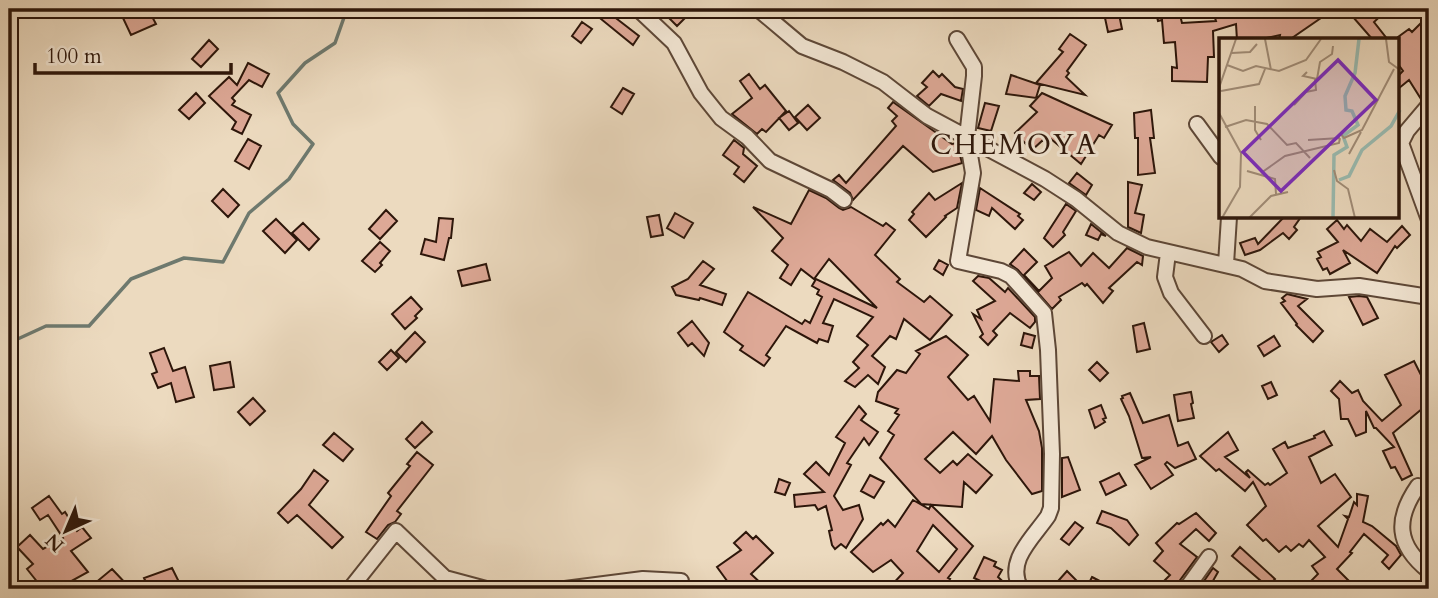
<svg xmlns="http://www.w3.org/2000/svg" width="1438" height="598" viewBox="0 0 1438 598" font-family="Cardo,serif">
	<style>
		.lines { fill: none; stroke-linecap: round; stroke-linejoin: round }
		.stream { stroke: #6e796e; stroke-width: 3.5 }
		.building { fill: #dda896; stroke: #2d160a; stroke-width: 2; fill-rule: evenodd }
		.minor-casing { stroke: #5d4737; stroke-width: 18 }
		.minor { stroke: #f3e7d5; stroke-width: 14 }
		.labels { text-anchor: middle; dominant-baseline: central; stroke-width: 6; stroke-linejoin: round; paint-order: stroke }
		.quarter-label { font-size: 28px; letter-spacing: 2px; fill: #2d160a; stroke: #f3e7d5 }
		.inset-river { fill: none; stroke: #99bbb1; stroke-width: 3.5 }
		.inset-road { fill: none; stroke: #a08c77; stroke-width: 2 }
		.view { fill: #7b2cbf; fill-opacity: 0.15; stroke: #7b2cbf; stroke-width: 3.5 }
		.inset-edge { fill: none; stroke: #2d160a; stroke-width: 3.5 }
	</style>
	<rect width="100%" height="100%" fill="#ecdabf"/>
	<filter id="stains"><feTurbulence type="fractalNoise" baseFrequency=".00286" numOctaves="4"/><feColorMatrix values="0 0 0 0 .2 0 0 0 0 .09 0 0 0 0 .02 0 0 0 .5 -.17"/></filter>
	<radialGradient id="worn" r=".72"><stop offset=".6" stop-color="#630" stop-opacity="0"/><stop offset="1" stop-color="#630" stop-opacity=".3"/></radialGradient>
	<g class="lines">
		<path class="stream" d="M9,343L46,326H89L131,279L184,258L223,262L249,213L289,179L313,144L293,124L278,93L305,63L335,43L347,9"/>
	</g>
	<path class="building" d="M144,9H148L156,24L131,35L123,18Z
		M676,9H694L677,26L668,17Z
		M1155,9H1190V12L1180,15L1182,23L1216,21L1215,18L1237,11V9H1334L1289,40H1279L1280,35L1257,40H1237L1236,24L1213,31L1214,57H1208L1207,82L1172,81V67L1177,68L1175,42L1164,43L1162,20L1158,21Z
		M1346,9H1388L1374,22L1388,40H1373Z
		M608,12L639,36L633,45L601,19Z
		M1119,14L1122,29L1108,32L1105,18Z
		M1429,15V93L1421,99L1409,80L1398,89V76L1403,71L1398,64V37L1409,29L1412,32Z
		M582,22L592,29L581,43L572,36Z
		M1070,34L1086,45L1067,71L1069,73L1066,77L1085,95L1036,83L1063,52L1059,49Z
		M209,40L218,49L201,67L192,59Z
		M248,63L269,74L262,87L249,80L232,98L235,101L232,105L251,115L242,134L232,129L236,122L209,96L229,77L237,85Z
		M933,71L939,77L942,74L955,87L963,89L961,101L941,94L929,106L917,96L927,87L922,83Z
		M749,74L760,89L765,85L786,111L766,132L762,129L757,134L732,114L752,98L740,81Z
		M1011,75L1040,85L1036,98L1006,94Z
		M623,88L634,94L622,114L611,107Z
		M196,93L205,103L189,119L179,110Z
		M1042,93L1112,125L1104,138L1099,135L1081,164L1051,139L1046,143L1043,140L1032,150L1015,133L1037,112L1030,106Z
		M893,102L952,144L957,143L962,163L933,172L903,146L853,200L850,193L833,180L839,175L846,183L896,126L892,121L897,116L888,108Z
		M985,103L999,106L991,131L978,128Z
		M808,105L820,118L807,130L795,117Z
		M1151,110L1154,138H1150L1155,173L1138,175V138H1135L1134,113Z
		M789,111L798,123L789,130L779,118Z
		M248,139L261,146L249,169L235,161Z
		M734,140L744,148L743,154L757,166L744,182L734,174L739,167L723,155Z
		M1077,173L1092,185L1086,195L1069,183Z
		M1128,182L1142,185L1135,213L1144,215L1141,233L1128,227Z
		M962,183L957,208L945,216L946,217L926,237L909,220L914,214L912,212L929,193L935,200Z
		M1032,184L1041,192L1034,200L1024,193Z
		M980,188L1020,214L1018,216L1023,220L1015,229L992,208L989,216L976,210Z
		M223,189L239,205L228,217L212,201Z
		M809,190L826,198L839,208L843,210L851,207L883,226L886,223L895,230L875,255L900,279L897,282L924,302L930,296L952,315L930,340L904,319L896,339L890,336L872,356L885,367L878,384L868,375L855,387L845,381L859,368L853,362L868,345L857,336L873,317L834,299L823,323L833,326L828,342L819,339L817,343L786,326L766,355L770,358L764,366L740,350L743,346L724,332L748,292L802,324L805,320L810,323L822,297L817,294L819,290L812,286L816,279L877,308L829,259L814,279L801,269L791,285L780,278L788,265L772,251L783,238L753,207L791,224Z
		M1066,204L1076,211L1063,232L1065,235L1053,247L1044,238Z
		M386,210L397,221L380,239L369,229Z
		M675,213L693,223L684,238L667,228Z
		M659,215L663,235L651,237L647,217Z
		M1284,217H1301L1294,227L1297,230L1289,239L1283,233L1260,250L1245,255L1240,243L1255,238L1258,244Z
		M439,218L453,219L451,238H449L444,260L421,254L425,239L436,242Z
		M276,219L297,240L285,253L263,231Z
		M1337,220L1344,229L1347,225L1361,241L1370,229L1387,242L1402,226L1410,235L1397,248L1395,246L1377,273L1343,250L1350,263L1330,274L1327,268L1323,270L1317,259L1321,257L1318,252L1338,242L1327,229Z
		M303,223L319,239L309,250L292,233Z
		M1091,224L1106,236L1101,234L1098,240L1086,235Z
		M380,242L390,251L380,263L382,265L375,272L362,261Z
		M1127,248L1143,256L1142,265L1137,262L1109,288L1113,291L1103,303L1087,284L1085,286L1082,283L1059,297L1061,300L1052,309L1018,270L1010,264L1024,249L1037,262L1024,275L1039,291L1052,278L1045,266L1069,252L1081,266L1093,253L1109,268Z
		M939,260L948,265L943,275L934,269Z
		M703,261L714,269L700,285L726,294L722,305L700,298L699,300L676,295L672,287L688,279Z
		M486,264L490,280L462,286L458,271Z
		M978,276L989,278L1005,292L1008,288L1035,317V322L1030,328L1010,313L993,331L997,335L988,345L980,337L983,334L973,314L981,319L977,310L995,301L973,281Z
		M1287,294L1307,299L1298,306L1323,331L1313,342L1296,325L1297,324L1281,303L1285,301L1282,298Z
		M1359,296L1367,297L1378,318L1363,325L1349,297Z
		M411,297L422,309L415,316L417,318L405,329L392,314Z
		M692,321L709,343L704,356L692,343L688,346L678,333Z
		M1144,323L1150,349L1137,352L1133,326Z
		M415,332L425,342L406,362L396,352Z
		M1024,333L1035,336L1032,348L1021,345Z
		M1222,335L1228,344L1219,352L1211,342Z
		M946,336L968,355L948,377L968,400L974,396L990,421L994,379L1019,381L1018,371H1030V376H1039L1040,399L1026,400L1039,431L1042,448V491L1032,494L1006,460L992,436L976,454L953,432L925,459L940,473L953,461L957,465L968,454L992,475L976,493L964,482L962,507L921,504L880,458L894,435L888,431L899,415L895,413L898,409L876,401L878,392L897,370L906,373L920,354L916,351Z
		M1274,336L1280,346L1264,356L1258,346Z
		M164,348L173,371L185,367L194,397L176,402L171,383L158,388L152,374L157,372L150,353Z
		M391,350L399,358L387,370L379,362Z
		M1414,361L1422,377L1429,373V403L1393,433L1412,475L1402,480L1395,467L1391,468L1383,451L1394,447L1376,428H1374L1366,411V432L1356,436L1348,419H1341L1339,399L1331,391L1340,381L1352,393L1358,390L1363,401L1382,421L1401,405L1385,375Z
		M230,362L234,387L214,390L210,366Z
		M1097,362L1108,373L1100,381L1089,370Z
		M1271,382L1277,395L1268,399L1262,386Z
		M1191,392L1193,403L1191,404L1194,418L1178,421L1174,395Z
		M1130,393L1143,423L1169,415L1178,446L1188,442L1196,459L1175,468L1167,462L1165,464L1173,475L1151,489L1135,465L1151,457L1142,458L1129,416L1121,399L1123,398L1122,396Z
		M253,398L265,411L250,425L238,412Z
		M1101,405L1106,418L1103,419L1105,422L1095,428L1089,410Z
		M859,406L866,414L861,420L878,432L869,445L864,438L847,463L851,465L834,496L843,510L859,505L863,519L846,548L841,544L835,549L832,545L829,531L832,530L826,506L818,510L815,505L795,507L794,495L824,492L804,474L816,462L829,475L845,443L836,437Z
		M422,422L432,432L415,448L406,439Z
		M1324,431L1332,445L1309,457L1321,483L1335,474L1351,497L1318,526L1338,547L1348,519L1345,516L1349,517L1354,502L1357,505V494L1368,496L1363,522L1372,526L1396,546L1401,555L1389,569L1382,562L1388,555L1364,534L1350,552L1352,553L1337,569L1351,583L1344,589H1303L1318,574L1312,566L1325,557L1309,540L1303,547L1299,544L1291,551L1286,546L1279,552L1266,539L1263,541L1247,525L1266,506L1253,482L1245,491L1219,469L1216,471L1200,456L1228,432L1238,450L1225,457L1250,478L1246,472L1248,470L1265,485L1268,483L1270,485L1287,473L1273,449L1285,442L1288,448L1315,438L1314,436Z
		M334,433L353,449L343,461L323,445Z
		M417,452L433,465L397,511L401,514L395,522L388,525L377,539L366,532L391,496L388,493L410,466L407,464Z
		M1068,457L1080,490L1062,497V458Z
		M314,470L328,481L309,505L343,537L332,548L297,515L288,523L278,513L301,489Z
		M1119,473L1126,485L1106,495L1100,482Z
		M870,475L884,482L874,498L861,491Z
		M779,479L790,483L785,495L775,492Z
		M49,496L62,514L65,512L77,531L82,527L91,538L71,551L88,572L57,589H43L27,569L33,564L17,547L30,535L43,549L63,538L48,515L40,520L32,508Z
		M913,500L929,509L931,505L973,546L948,578L950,579L943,589H888L903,573L891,560L873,572L851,552L881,523L883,525L888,520L895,527ZM933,525L957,549L939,572L917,551Z
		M1102,511L1127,520L1138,535L1129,545L1111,528L1097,523Z
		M1196,513L1216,533L1209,541L1196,529L1180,544L1197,557L1178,583L1177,589H1156L1170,575L1154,561L1163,551L1156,543L1177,523L1179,524Z
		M1075,522L1083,528L1069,545L1061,539Z
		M746,532L753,539L756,536L773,553L751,574L767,589H733L717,567L741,550L734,543Z
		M1240,547L1275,579L1268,587L1232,556Z
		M984,557L996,562L994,566L1002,570L998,577L1011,589H998L974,578Z
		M172,568L180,584L169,589H149L144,578Z
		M1213,568L1218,572L1209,588L1202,584Z
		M112,569L131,589H88Z
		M1067,571L1076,580L1068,589L1059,580Z
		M1092,577L1115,589H1086Z"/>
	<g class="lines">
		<g class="minor-casing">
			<path id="minor" d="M638,9L674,43L701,93L721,118L747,137L770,161L831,190L844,200
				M758,9L802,46L843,62L883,82L927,116L1045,179L1076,199L1118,233L1147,247L1242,269L1265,281L1317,289L1359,286L1429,297
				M957,39L974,67V76L967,137L973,173L958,261L1001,271L1011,276L1044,313L1048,350L1052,454L1051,508L1048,516C1033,538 1005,561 1021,589
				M1429,105L1407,131L1401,143L1429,220
				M1197,124L1221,157
				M1168,253L1165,277L1171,293L1204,336
				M1226,264L1229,217
				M1418,486C1395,519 1396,545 1429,571
				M350,589L396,531L445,578L486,589
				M565,589L643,579L681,581
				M1186,589L1209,557"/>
		</g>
		<use href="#minor" class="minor"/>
	</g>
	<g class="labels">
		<g class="quarter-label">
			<text x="1014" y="145">CHEMOYA</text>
		</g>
	</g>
	<g transform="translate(1219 38)">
		<rect width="180" height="180" fill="#ecdabf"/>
		<path class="inset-river" d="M120,142L130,138L143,112L172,88L181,72M114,180L115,117L128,109L124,98L139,87L133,73L127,72L126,58L136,35L140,1"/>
		<path class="inset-road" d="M46,1L52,32M167,1L170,24L181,32M13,15L31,14L38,6M8,27L24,33L37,28L60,33L87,22L102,1M88,34L84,38L98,41L101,24L113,16L114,8M2,53L40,46L46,31M75,67L87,54L97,52L96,41M36,68V92L42,102M6,89L27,82L48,86L68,107L77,105L91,120M122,96L125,100L143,92L175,31M89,102L121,100M130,116L142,94M115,132L118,143L129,151L136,180M28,133L56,141L57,156M42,135L66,118L120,105L121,100M3,180L21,149L22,115L0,75L1,47L17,1M30,180L52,158L69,154"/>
		<path class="view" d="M119,22L157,62L62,153L24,114Z"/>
		<rect width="180" height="180" class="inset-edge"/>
	</g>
	<rect width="1438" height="598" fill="none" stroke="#ecdabf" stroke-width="35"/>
	<rect x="10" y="10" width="1417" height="577" fill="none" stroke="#2d160a" stroke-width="3.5"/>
	<rect x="18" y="18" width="1403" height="563" fill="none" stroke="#2d160a" stroke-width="2"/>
	<g transform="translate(66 531) rotate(224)" stroke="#f3e7d5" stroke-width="5" paint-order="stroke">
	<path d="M0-5L12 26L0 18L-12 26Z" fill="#2d160a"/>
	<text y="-10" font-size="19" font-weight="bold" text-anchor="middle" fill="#2d160a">N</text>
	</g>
	<path d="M35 63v10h196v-10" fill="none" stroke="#2d160a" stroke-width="3.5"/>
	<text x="46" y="63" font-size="21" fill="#2d160a" stroke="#f3e7d5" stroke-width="5" paint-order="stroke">100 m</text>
	<rect width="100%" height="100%" filter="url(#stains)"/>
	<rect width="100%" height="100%" fill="url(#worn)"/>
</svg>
